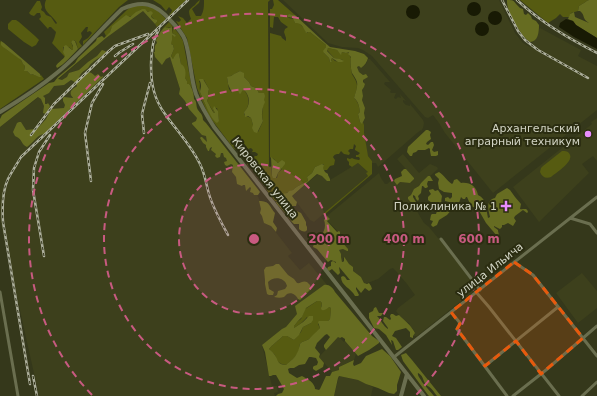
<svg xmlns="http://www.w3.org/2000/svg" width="597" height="396" viewBox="0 0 597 396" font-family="'DejaVu Sans',sans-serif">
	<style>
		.built { fill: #3d401c }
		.green { fill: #565b11; fill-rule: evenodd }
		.forest { fill: #666c21; fill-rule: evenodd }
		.water { fill: #181a04 }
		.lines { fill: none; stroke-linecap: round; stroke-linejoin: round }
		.street { stroke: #6a6e4f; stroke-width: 3 }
		.secondary { stroke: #6a6e4f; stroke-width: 4 }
		.rail-casing { stroke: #adaf9c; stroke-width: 2.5 }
		.rail { stroke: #2b2d11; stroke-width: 1; stroke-dasharray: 3; stroke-linecap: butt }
		.marked { fill: #e8590c; fill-opacity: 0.2; stroke: #e8590c; stroke-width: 3; stroke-dasharray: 8 5; stroke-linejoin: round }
		.ring { fill: none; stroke: #c85a80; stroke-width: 2; stroke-dasharray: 7 5 }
		.poi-dot { fill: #e98dfe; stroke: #2b2d11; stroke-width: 1.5 }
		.labels { text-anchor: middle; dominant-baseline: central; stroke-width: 4; stroke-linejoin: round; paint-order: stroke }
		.poi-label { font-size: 11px; fill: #d2d4c4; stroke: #2b2d11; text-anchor: end }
		.street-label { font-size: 11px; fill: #d2d4c4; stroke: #2b2d11 }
		.centre { fill: #c85a80; stroke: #2b2d11; stroke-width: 2 }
		.ring-label { font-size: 12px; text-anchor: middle; font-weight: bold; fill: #c85a80; stroke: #2b2d11; stroke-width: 4; stroke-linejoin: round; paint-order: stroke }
	</style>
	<rect width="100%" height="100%" fill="#35381b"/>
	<path class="built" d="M283,0H499L515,33L523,43L530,47L540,28L581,50L578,56L597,66V110L493,193L445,133L439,123L433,115L428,118L425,117L372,56L363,50L358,48L342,47L328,43Z
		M143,10L163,33L180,89L256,192L271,226L292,253L288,256L300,270L309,263L328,286L300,314L285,331L262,345L272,386H277L278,392L274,393L275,396H39L0,220V127L35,100L106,38Z
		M368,59H370L390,82H385L384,84L391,90L390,92L391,93H396L394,98L396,99L398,97L401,98L400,94L406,101L403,100V102L406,105L410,106V104L423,120L424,123L423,128L421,131V130L417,133L378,167L376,163H372V161L368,156L367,154L364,132V125L363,122L365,119L364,113L365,108L362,100L363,96L362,89L365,85L363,80L367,77L365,74L363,75L359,72L357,67L359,66L361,68L362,67L366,64Z
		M597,118V161L593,156L582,164L589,173L539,222L513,187L592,124L591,122Z
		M403,154L419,173L430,164L437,167L438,169L430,176H429L421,183L411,195L409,196L408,199L415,206L418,213L424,223L429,227L438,238L440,239L476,286L475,290L417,336H413L415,333L413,329L410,326L409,323L403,320L396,311L398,308L415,295L407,284L396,271L393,268L390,269L378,279L365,284L361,277L353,271L345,258H343V262H342L338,250L343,249L347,251L341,241L343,237L327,220L329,218L327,216L379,173L381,178L385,184H387L393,179L398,185L400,182L411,183L414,178L397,159Z
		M358,163L368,172V176L314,222L310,220L292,196L318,174L323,172L330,180Z
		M582,273L597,291V308L578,323L556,293Z
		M338,336L344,342L345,341L356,354L354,360L341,366L339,370L332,372L319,357Z
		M339,376L358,380L373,387L371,396H334Z"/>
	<path class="green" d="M46,0H128L119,7L83,45V41L88,38L92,33L90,31L87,32L88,27H86L81,33L82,37L79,42L82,46L78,49L76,42L74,40L71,42L73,47V50H72L69,47H63V51L65,55V57L52,43C54,40 55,36 56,32L51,27H49L48,29L39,19L41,17L40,13H37L34,16L31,15L29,13L37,1H40L42,7L41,10L44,12L46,15L51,17L55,23L56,24L57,23C52,14 41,12 46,0Z
		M153,0H186L170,15L169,14L171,13L172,10L169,7L166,11L161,5Z
		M200,0L199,3L192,9L196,16H201C204,11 204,6 204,0H270L268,2V8L269,167H271L272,176L274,178H277L278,173L282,169L279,163L276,162L274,159L271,158L270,157V33L281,36L282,38L286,41V38L284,32L285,29L288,27L281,22L278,17H274L273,28L270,27V9H272L274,5L273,0H278L295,15L289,14L288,17L289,18L294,19L295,23L298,22L305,29V31L307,33L308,32H310L326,45V47L324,51V53L329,58L330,62H332L331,60L332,58L335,61L341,62L343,60L334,58L327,50L328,48L337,50L341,54L342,52L346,53L349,52L348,53L351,58C350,61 351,70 352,74C354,78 357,81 357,86C357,90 355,94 354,98C359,103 359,107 360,112L358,114L360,122L363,123V122L364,125V132L368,156L372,161V174L324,215L323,214L368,176L366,173L368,172L358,163L352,167L349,165V162L347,160V158L350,159L352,158L354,159L359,160L360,159L359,157H356V155H358L360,153L355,150V149L356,146L354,144L353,149H350L348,151L350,153L349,155L344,154L341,151L339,154C336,154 335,154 333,157L335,160L334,165L330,166L327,170H324L322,168L324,165L323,164L315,167L312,173L307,177L308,181C303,183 296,187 293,190L288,192L285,194H282L279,199L286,202L287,208H286C283,202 281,202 275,201L266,189L271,191L272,189L271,186H268L267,183H265L264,185L261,182H264L265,181L258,173V170L252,164L249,166L250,167L247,164V161L251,160L255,156H257L258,154L255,152H252L253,150L251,148L248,149L241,139L237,142L242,148L239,150L234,149L209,116L203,103L197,88L187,38L176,21L179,22L181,20L178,16L183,18L187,23L191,19C188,11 188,10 195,5C196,3 198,1 200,0ZM240,71L243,73L244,77L249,82L251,86L256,88L259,93H262C266,102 260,113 263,121L258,132L253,125L251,118L244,115V112C250,106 250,97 244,90L241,91L236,89L232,93L229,89L227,78C232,76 235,73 240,71ZM204,80L209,89L208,93L209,96L207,101L214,113H215L213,109L217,108L218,113L219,121L214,120C211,115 200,96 200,90C199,85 201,86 199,81Z
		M520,0H589C586,1 583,4 579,6L578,11L571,13L569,17H563L560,14L556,18L548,23Z
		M136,4L155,8L166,19L157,27L155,24L157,22C155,19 153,19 151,16L152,14C137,3 140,15 128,17L111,28C111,31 109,35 106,36L104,32L129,8Z
		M12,20H16L19,22L35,36L39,40L36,45L32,47L24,42L8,29V24Z
		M169,22L179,34L183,41L192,88L189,84L187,85V81L185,78V70L181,64L179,54L173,59L171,56L174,49L173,45L171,44C171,43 172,36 172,35L175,36L176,35L172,33L173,27H169L168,28L165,27L161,30Z
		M0,40C3,50 12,52 19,58C22,61 22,63 25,66L24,70L27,71L31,75L32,74L40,77L41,75L44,79L0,109Z
		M562,151C565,151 569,151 570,155C573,162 556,173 551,177C546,179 542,177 540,172L541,168L543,166Z
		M317,301H320L322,303L321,307L327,308L330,307L331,309L330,319L328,321H322L318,324L320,328C319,330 311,338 309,339C306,341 302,341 300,344C299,346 299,349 299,350C297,356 291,361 286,365C280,364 276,362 275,355L269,349C272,345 279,340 283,336H287L294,340L301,332L303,327L311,323L307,317C304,321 299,325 294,328V326L298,321L301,319L305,309Z"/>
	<path class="forest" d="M507,0C513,0 513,0 517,5C518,6 519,7 520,8L523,9L524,14L526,15L528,13L531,16L532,19L536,21L539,25C539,32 538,42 530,42C520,35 506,11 507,0Z
		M589,0H597V38L576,25L573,21L568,19L570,14L574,12L575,17L589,23C581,18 586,16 580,11H578L579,6C583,4 586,1 589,0Z
		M142,9H145L148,12L151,11L153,13L151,16C152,19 154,19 157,20V22L155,24L143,11L106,38L58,79L62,80L67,77L69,73L79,70L88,62L97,56L102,50L105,51L106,52C102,57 96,59 92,63C90,64 89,67 88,68C83,72 81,72 79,78C86,75 87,68 95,76L98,74L101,77L103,76V77L44,134C38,134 33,143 27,147C20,144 24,140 15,136L13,132L17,123L19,122H21L26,130L37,129L46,119L51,109L64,108L65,105L63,101V98L64,97L73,98C73,97 71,96 71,95C69,90 75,88 77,86C76,83 74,81 71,80L64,85L54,86L49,93L43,96L45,98V104H47L48,103L50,106L46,114L43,113L44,106L41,99L38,97L0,127V119L2,115L49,83L54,82L58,77L75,63L78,58L96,41L97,38L102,36L104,38L110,32L112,26L126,15L130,17L136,12Z
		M289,14L295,15L323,41L330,47L355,51L364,54L368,58C367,62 365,65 361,68L359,66L357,67L359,72L363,75L366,74L368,77L363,80V82L365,84L364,87L362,90L363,96L362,100L365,108L364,113L365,118L362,124L360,122L358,114L360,112C359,107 359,102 354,98C355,93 358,88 357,82C356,79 354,76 352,73C351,70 350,61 351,57L348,54L349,52L346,53L342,52L341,55L337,50L328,48L327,51L334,58L340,59L344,61L342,62H338L332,58L331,60L332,62H330L329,58L324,53L323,51L326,47V45L310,32H308L306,33C304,28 301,22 295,23L293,18L288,17V15Z
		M165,27L168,28L172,27V33L176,35L175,37L172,35V40L171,44L173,45L174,49L171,56L173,59L176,54L178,53L179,54L181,64C186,67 186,73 185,78L187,81V84H189C192,87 194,94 194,99C197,102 196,104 197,108C199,113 203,113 203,120L206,123L257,188L260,192L258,195H254L253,193L250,192L251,188L250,187L246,191L245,185H243L242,186L237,184L236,177L232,172L233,165L231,164L227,166L225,165L224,162L227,161L226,158L224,157L223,153H221L220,157L217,158L215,156L216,154L211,150L212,147L210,148L209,151H208L206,147V145L203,143L200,138L201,137H202L207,142L206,136L202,135L192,124V123L196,121L197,118L189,109L185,101L179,94L180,89L170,57L166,59L162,65L155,57L154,52H155C155,48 154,46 157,43L156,40C159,35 160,31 165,27Z
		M73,40L75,41L78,49C72,55 65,64 57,68L56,66C58,62 63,60 65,56L63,52L64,46L66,45L72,50H73V46L71,42Z
		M1,41L4,43L40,74L41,77H39L32,74L31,75L27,71H24L25,66L23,64L21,60L3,47L1,45Z
		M240,71L244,73V77L249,82L251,86L256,88L259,93H264L265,96L264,100L265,102C262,108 261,116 263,121L257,133L254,132L252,128L253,125L251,118L248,116L245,117L244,112C250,106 251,97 244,90L242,91L241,93L240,94L239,93L238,90H236L232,93L228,84L227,77L231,76L234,74Z
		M199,79H203L209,89L208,93L209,96L207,101C209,104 212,111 214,113H215L213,109L214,106L218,111L219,121L217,123C211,120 203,99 200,92C200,90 201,88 201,86C201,83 200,81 199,79Z
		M426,130H428L431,132L430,135L431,139L427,142L426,144L428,145L431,142H433L434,145L432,150L434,152L438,151V155L436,156H431L430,151V149L429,148L425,150H418L416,152L413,153L412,156H410L407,152L408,147Z
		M271,157L278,163L282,160L285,162V164L278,173L276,178H273L272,176Z
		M322,164L324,165L323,168L325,172L328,174V175L330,179V181H327L322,176L317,174L292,196L295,200L297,202L296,206H292V209L301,213L306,222V225L307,227V230C305,233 301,231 299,229V224H294L292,222L286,214L277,204L276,202L280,201L287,208V204L279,199L280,197L282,194L287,193L289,191L293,190C296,187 303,183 308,181L307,177L312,173L315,167Z
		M404,169H406L414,178V179L410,183L400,182L397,185L394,181L395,179L402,176L401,172Z
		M439,172C445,176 446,180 452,184L453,183L454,180L457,179L461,183C470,182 476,186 478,195C487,199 486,209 488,218L490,217C488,209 486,200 495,198L497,194L507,188L510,190L515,197L521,204L520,209C523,210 527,207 528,212L527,213L523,210L515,216L514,218L516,221L513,226L508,223L504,225H502V227L500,229L494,226V227L498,230V231L499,235L497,236L486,223L478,209L471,206L467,197H466L465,199H463L461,197L459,203L454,207L447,215L439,220L437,225L433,227L431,225L433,221L430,220L431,215L432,214H436L437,211L432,206V203L428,200V197L431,194L429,191V190L433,189L435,191L438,190L442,196C441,201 441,207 443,211L444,210H446L445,206H450V205L449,202L445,201V198L448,197L450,199L452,197V193L444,192L439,189L438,183L439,179L435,175V174Z
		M428,176H430L433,181H428L427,184L428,187L426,188H425L423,186H422L421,193L418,196L419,199L418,201L416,199L415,196L413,195V197L416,202L415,205H413L408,199V197L411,195L414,189L419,186L421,183Z
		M259,201C270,201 269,206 275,213L273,222L277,228L276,232L271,226L264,223L262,216L260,213L261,209Z
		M327,216L330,219L327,221L337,232L339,231L340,232V235L343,237L341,241L348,249V251H347L343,249L339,250L341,254V257L342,262H343L344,261V257L345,258L349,264L353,267V271L361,277L364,283L367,284L369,283L371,286L372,289L369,291L365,288L361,293L356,287V289L359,295L358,296H355C351,288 341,286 341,277L343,276L345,277L347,280H350L340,268L339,267L340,273L338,275L332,269L329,271L327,269L328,267L331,266V262L333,261L336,263V262L331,260L328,262L327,261L317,249L313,247C314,244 315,240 317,238C318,237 320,237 320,236C325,232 326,225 324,220Z
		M276,264H279L288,275L294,279L297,283C300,284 303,280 307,282L310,285L311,289L300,300L298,299C296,295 292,292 287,294C286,295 285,296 284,297C281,298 278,298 274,297L277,295L278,291L285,289L287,286C285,277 273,276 268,282L269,289L274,292L273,295H269L267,294L265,284V280L264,270L266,267L273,266Z
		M324,285C329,284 333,288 335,292L372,336L379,341V343L369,350L358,356L345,341V339L342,337L340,338L338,337L326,350L324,347V345L330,337L327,334L325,335L317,343L315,348L320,354L319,357L324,363L323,367L316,371L313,369V367L314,366L317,365L318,362L316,358L311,357H309L305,364L299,365L294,368H290L288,369L289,373L297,378L302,376C305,378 313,382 313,384C314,385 315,387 315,389L319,390L320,389L326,376H330L332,372L339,370V367L354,360L353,364L354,366L361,363L366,356L382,349L390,356L401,372L397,385V391L394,394L389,393L378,388L366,384L358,380L339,376L338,378L334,396H276L278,394L282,393L284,389L276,375H273L271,376H269L265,352L262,345L282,329L286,327L297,314L295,306ZM317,301H320L322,303L321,309L322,310C325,311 327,308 330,307L331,309L330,319L328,321H319L318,322L320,328C319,329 310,338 309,339C306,341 302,341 300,344C299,347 299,350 297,353C295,358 290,361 286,365C276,364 279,360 274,354C273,352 271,351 269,349C272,345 279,340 283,336H287L294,340L299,335L303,327L311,323L313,320V316H309L303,322L294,328V326L298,321L302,317L306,308Z
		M376,307L379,313H383L381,316H377C381,320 383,326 388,329V328L383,321L384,317H386L390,320L391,319L390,316L391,314H393L396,316L399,315C405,321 411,325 415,333L413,336V338L410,337V332L406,328L395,331L392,336L396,338L402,347L398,350H396L393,341L391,340L392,345L386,335L379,329L374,328L369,318V313L373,311L374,308Z
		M406,353L412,360L441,396H437C434,392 431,387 426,385C423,381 423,375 418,373C417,376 421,379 422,382L434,396H429L428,395L403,361L401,355Z"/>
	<path class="water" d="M467 9a7 7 0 1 1 14 0a7 7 0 1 1-14 0Z
		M406 12a7 7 0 1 1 14 0a7 7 0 1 1-14 0Z
		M488 18a7 7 0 1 1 14 0a7 7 0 1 1-14 0Z
		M566,19L573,21L576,25L597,38V49L574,37L559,27L560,23Z
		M475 29a7 7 0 1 1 14 0a7 7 0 1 1-14 0Z"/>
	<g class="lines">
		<path class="street" d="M570,218L590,224L597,233
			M441,239L480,290
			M514,262L533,275L597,356
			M0,292L18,396
			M476,292L489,307L559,396
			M451,312L460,323L457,329L507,396
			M394,357L597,197
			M485,366L558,307
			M513,396L546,370L597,326
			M582,396L597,382"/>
		<path class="secondary" d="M0,112C20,100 40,87 58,72C81,53 100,30 122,9C143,0 155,3 170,20C176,26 182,32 185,40C191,58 190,77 196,94C201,106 207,116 214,127L424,396
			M401,396L407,374"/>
		<g class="rail-casing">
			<path id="rail" d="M502,0L518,31L525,40L538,50L588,78
				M517,0C542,23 568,38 597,53
				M159,29C157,34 154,39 153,44C152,51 151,58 151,65C151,84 154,99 165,114C177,131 191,145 200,164C205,174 206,184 209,194C213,208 221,222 228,235
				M115,56L120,52L133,44
				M144,133L142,114L144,106L150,83
				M31,135L54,104L109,51L115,46L148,34
				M91,181L85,133L92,103L103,84
				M44,256L33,190L34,168L39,152L50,135
				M33,376L37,396
				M30,384L3,222C2,207 2,192 8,179C12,171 17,164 21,157L188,0"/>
		</g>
		<use href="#rail" class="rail"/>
	</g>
	<path class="marked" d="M514,262L533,275L583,338L541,374L516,341L485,366L457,329L460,324L451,312Z"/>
	<circle cx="254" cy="239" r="75" fill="#c85a80" fill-opacity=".12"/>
	<g class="ring">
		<circle cx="254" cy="239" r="75"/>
		<circle cx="254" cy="239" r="150"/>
		<path d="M92 395A225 225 0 1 1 416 395"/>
	</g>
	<g class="poi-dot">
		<circle cx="588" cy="134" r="4"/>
		<path d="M504 200h4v4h4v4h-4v4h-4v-4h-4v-4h4z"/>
	</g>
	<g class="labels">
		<g class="poi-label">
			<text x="580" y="128">Архангельский<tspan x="580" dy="13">аграрный техникум</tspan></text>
			<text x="497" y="206">Поликлиника № 1</text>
		</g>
		<g class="street-label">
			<text transform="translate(265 178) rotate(52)">Кировская улица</text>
			<text transform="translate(490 270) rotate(-38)">улица Ильича</text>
		</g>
	</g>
	<circle cx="254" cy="239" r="6" class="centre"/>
	<g class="ring-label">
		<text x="329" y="243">200 m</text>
		<text x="404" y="243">400 m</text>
		<text x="479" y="243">600 m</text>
	</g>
</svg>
